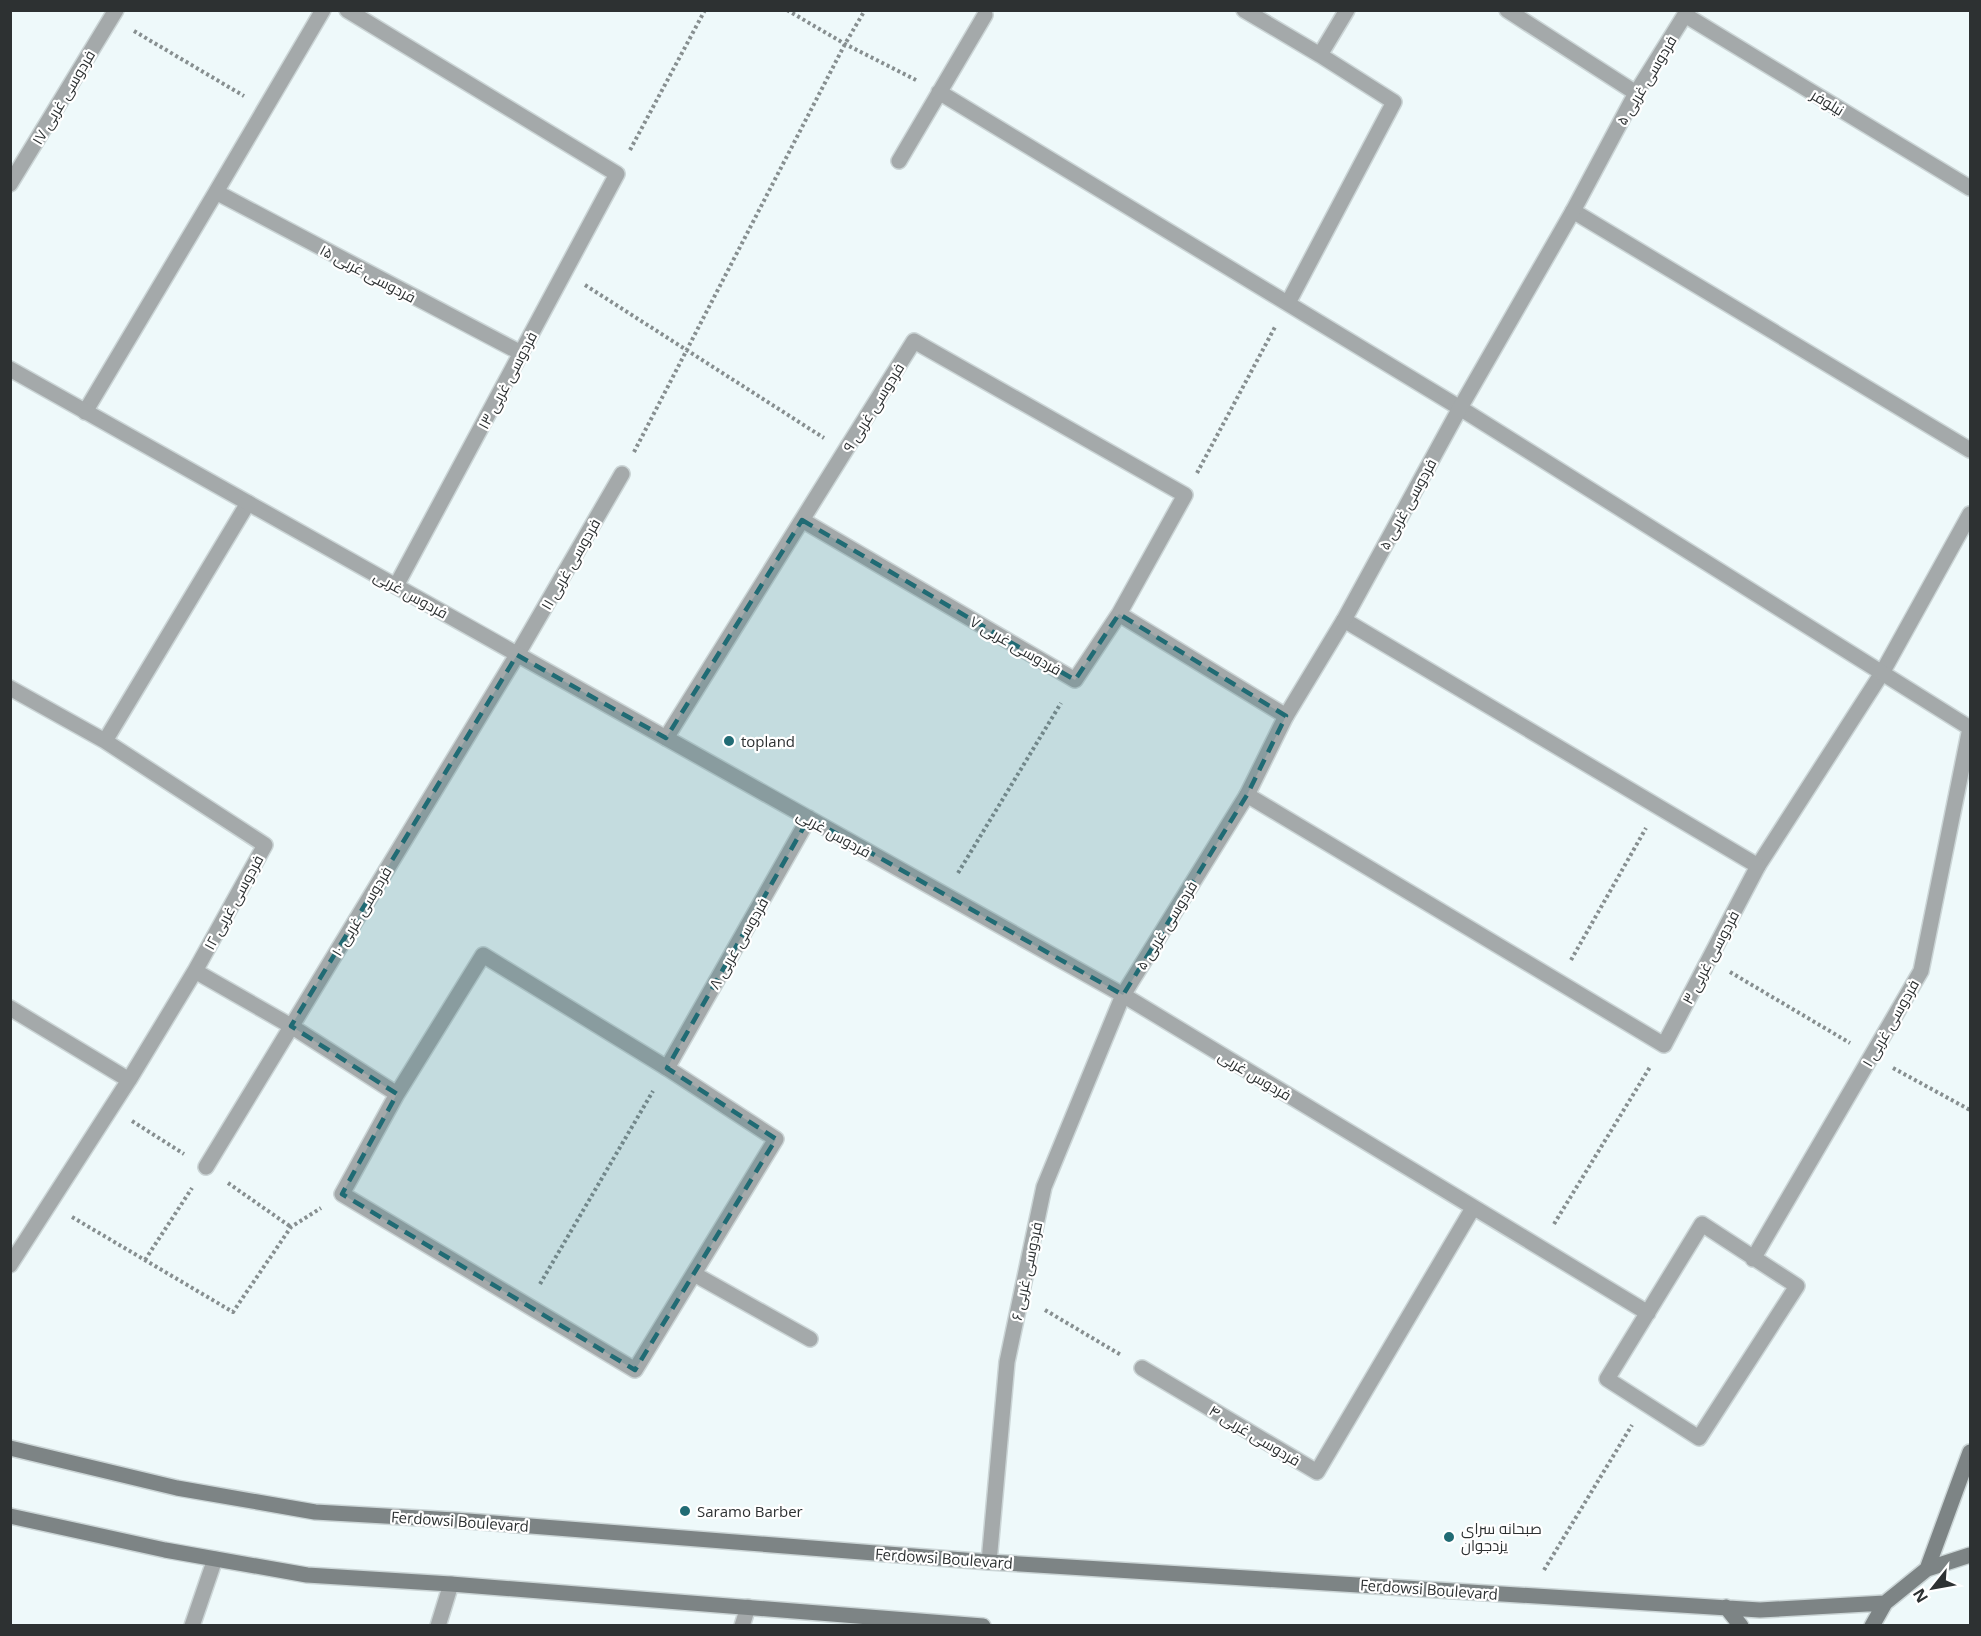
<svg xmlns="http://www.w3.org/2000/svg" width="1981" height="1636" viewBox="0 0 1981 1636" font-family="'Open Sans',Cairo,sans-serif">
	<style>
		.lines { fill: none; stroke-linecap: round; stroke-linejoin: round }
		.service-casing { stroke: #cbd5d6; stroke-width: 18 }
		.minor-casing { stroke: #cbd5d6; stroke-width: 18 }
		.tertiary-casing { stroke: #cbd5d6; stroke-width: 18 }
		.secondary-casing { stroke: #cbd5d6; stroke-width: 18 }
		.path { stroke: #878f90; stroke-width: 4; stroke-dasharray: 3 3; stroke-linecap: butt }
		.service { stroke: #a4a9aa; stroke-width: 15 }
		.minor { stroke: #a4a9aa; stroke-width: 15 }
		.tertiary { stroke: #a4a9aa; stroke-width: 15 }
		.secondary { stroke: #7d8485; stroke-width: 15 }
		.marked { fill: #206b74; fill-opacity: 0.2; stroke: #206b74; stroke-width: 4.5; stroke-dasharray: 12 8; stroke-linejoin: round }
		.poi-dot { fill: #206b74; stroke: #fff; stroke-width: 2 }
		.labels { text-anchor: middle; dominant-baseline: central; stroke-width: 4.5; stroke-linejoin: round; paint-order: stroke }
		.street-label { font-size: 15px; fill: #2d3132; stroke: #fff }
		.poi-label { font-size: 15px; fill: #2d3132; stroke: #fff; text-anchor: start }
	</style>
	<rect width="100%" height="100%" fill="#eef9fa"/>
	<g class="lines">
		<g class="service-casing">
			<path id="service" d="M1758,866L1882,673L1970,514"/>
		</g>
		<g class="minor-casing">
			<path id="minor" d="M323,10L216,192L521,353
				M347,10L617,174L396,586
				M1244,10L1320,55L1347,10
				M1507,10L1636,93
				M1685,15L1970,188
				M939,92L1460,408L1970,728L1921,971L1753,1259
				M899,161L985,15
				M1573,211L1970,450
				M1288,303L1394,102L1320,55
				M85,412L216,192
				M1119,614L1286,716
				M10,688L105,741
				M666,738C749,605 831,473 914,341L1185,495L1119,614L1075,680L802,520
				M1247,795L1664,1045L1758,866L1344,620
				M483,955L667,1068L776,1139L635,1370L342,1194L397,1094Z
				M195,971L291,1026L397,1094
				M1123,995L1648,1313
				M10,1008L129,1080
				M206,1167L517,655L622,474
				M1702,1224L1797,1286L1699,1438L1607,1379Z
				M10,1265L129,1080L195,971L265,845L105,741L248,503
				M694,1274L810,1339
				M1142,1368L1317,1472L1473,1208
				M192,1626L215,1559
				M438,1626L451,1584
				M742,1626L748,1607"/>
		</g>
		<g class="tertiary-casing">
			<path id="tertiary" d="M10,184L116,10
				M10,369L1123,995
				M667,1068L809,818
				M989,1562L1007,1362L1044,1187L1123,995L1247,795L1286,716L1344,620L1460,408L1573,211L1636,93L1688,10"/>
		</g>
		<g class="secondary-casing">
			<path id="secondary" d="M10,1448L177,1488L315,1512L455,1520L989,1562L1760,1610L1885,1603
				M10,1516L165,1550L307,1575L451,1584L983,1626
				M1927,1569L1970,1452
				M1726,1607L1741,1626
				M1872,1626L1885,1603L1927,1569L1970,1555"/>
		</g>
		<path class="path" d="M787,10L845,44L916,80
			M134,31L244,96
			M630,150L705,10
			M585,285L824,438
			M634,452L845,44L865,10
			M1197,473L1275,327
			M958,873L1061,703
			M1571,960L1646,828
			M1730,972L1850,1043
			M1893,1068L1970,1110
			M132,1121L184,1154
			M228,1183L291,1227
			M72,1217L233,1312L291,1227L321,1208
			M1554,1224L1650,1067
			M145,1260L192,1188
			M540,1284L653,1091
			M1045,1310L1121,1355
			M1544,1570L1632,1425"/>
		<use href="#service" class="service"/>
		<use href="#minor" class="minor"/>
		<use href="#tertiary" class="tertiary"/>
		<use href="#secondary" class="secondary"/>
	</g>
	<path class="marked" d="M802,520L1075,680L1119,614L1286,716L1247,795L1123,995L809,818L667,1068L776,1139L635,1370L342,1194L397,1094L291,1026L517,655L666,738Z"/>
	<g class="poi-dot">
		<circle cx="729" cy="741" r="6"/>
		<circle cx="685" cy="1511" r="6"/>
		<circle cx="1449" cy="1537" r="6"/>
	</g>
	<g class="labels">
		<g class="street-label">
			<text transform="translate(1646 80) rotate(-59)">فردوسی غربی ۵</text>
			<text transform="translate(63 97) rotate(-59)">فردوسی غربی ۱۷</text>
			<text transform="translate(1828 102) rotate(31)">نیلوفر</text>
			<text transform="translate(368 273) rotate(28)">فردوسی غربی ۱۵</text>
			<text transform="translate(507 380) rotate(-62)">فردوسی غربی ۱۳</text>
			<text transform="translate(873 407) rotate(-58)">فردوسی غربی ۹</text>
			<text transform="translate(1407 504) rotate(-61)">فردوسی غربی ۵</text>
			<text transform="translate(570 564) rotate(-60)">فردوسی غربی ۱۱</text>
			<text transform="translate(411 594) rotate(29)">فردوس غربی</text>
			<text transform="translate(1016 645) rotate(30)">فردوسی غربی ۷</text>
			<text transform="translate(834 833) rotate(29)">فردوس غربی</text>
			<text transform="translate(233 902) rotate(-61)">فردوسی غربی ۱۲</text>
			<text transform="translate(361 911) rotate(-59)">فردوسی غربی ۱۰</text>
			<text transform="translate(1166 925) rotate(-58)">فردوسی غربی ۵</text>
			<text transform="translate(738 943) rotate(-60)">فردوسی غربی ۸</text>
			<text transform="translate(1710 957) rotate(-62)">فردوسی غربی ۳</text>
			<text transform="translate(1890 1023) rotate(-60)">فردوسی غربی ۱</text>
			<text transform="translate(1255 1075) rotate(31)">فردوس غربی</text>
			<text transform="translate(1026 1271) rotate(-78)">فردوسی غربی ۶</text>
			<text transform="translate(1255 1435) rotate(31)">فردوسی غربی ۴</text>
			<text transform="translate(460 1521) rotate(4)">Ferdowsi Boulevard</text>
			<text transform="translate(944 1558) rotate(4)">Ferdowsi Boulevard</text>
			<text transform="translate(1429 1589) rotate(4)">Ferdowsi Boulevard</text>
		</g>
		<g class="poi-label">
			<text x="741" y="741">topland</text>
			<text x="697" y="1511">Saramo Barber</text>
			<text x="1461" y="1528">صبحانه سرای<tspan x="1461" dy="17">یزدجوان</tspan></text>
		</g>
	</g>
	<rect width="1981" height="1636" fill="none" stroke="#2d3132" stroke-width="24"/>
	<g transform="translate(1933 1588) rotate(239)" stroke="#ffffff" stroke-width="4.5" paint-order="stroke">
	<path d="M0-4.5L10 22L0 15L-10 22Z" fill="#2d3132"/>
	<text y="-9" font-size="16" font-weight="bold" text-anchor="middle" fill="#2d3132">N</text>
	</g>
</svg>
